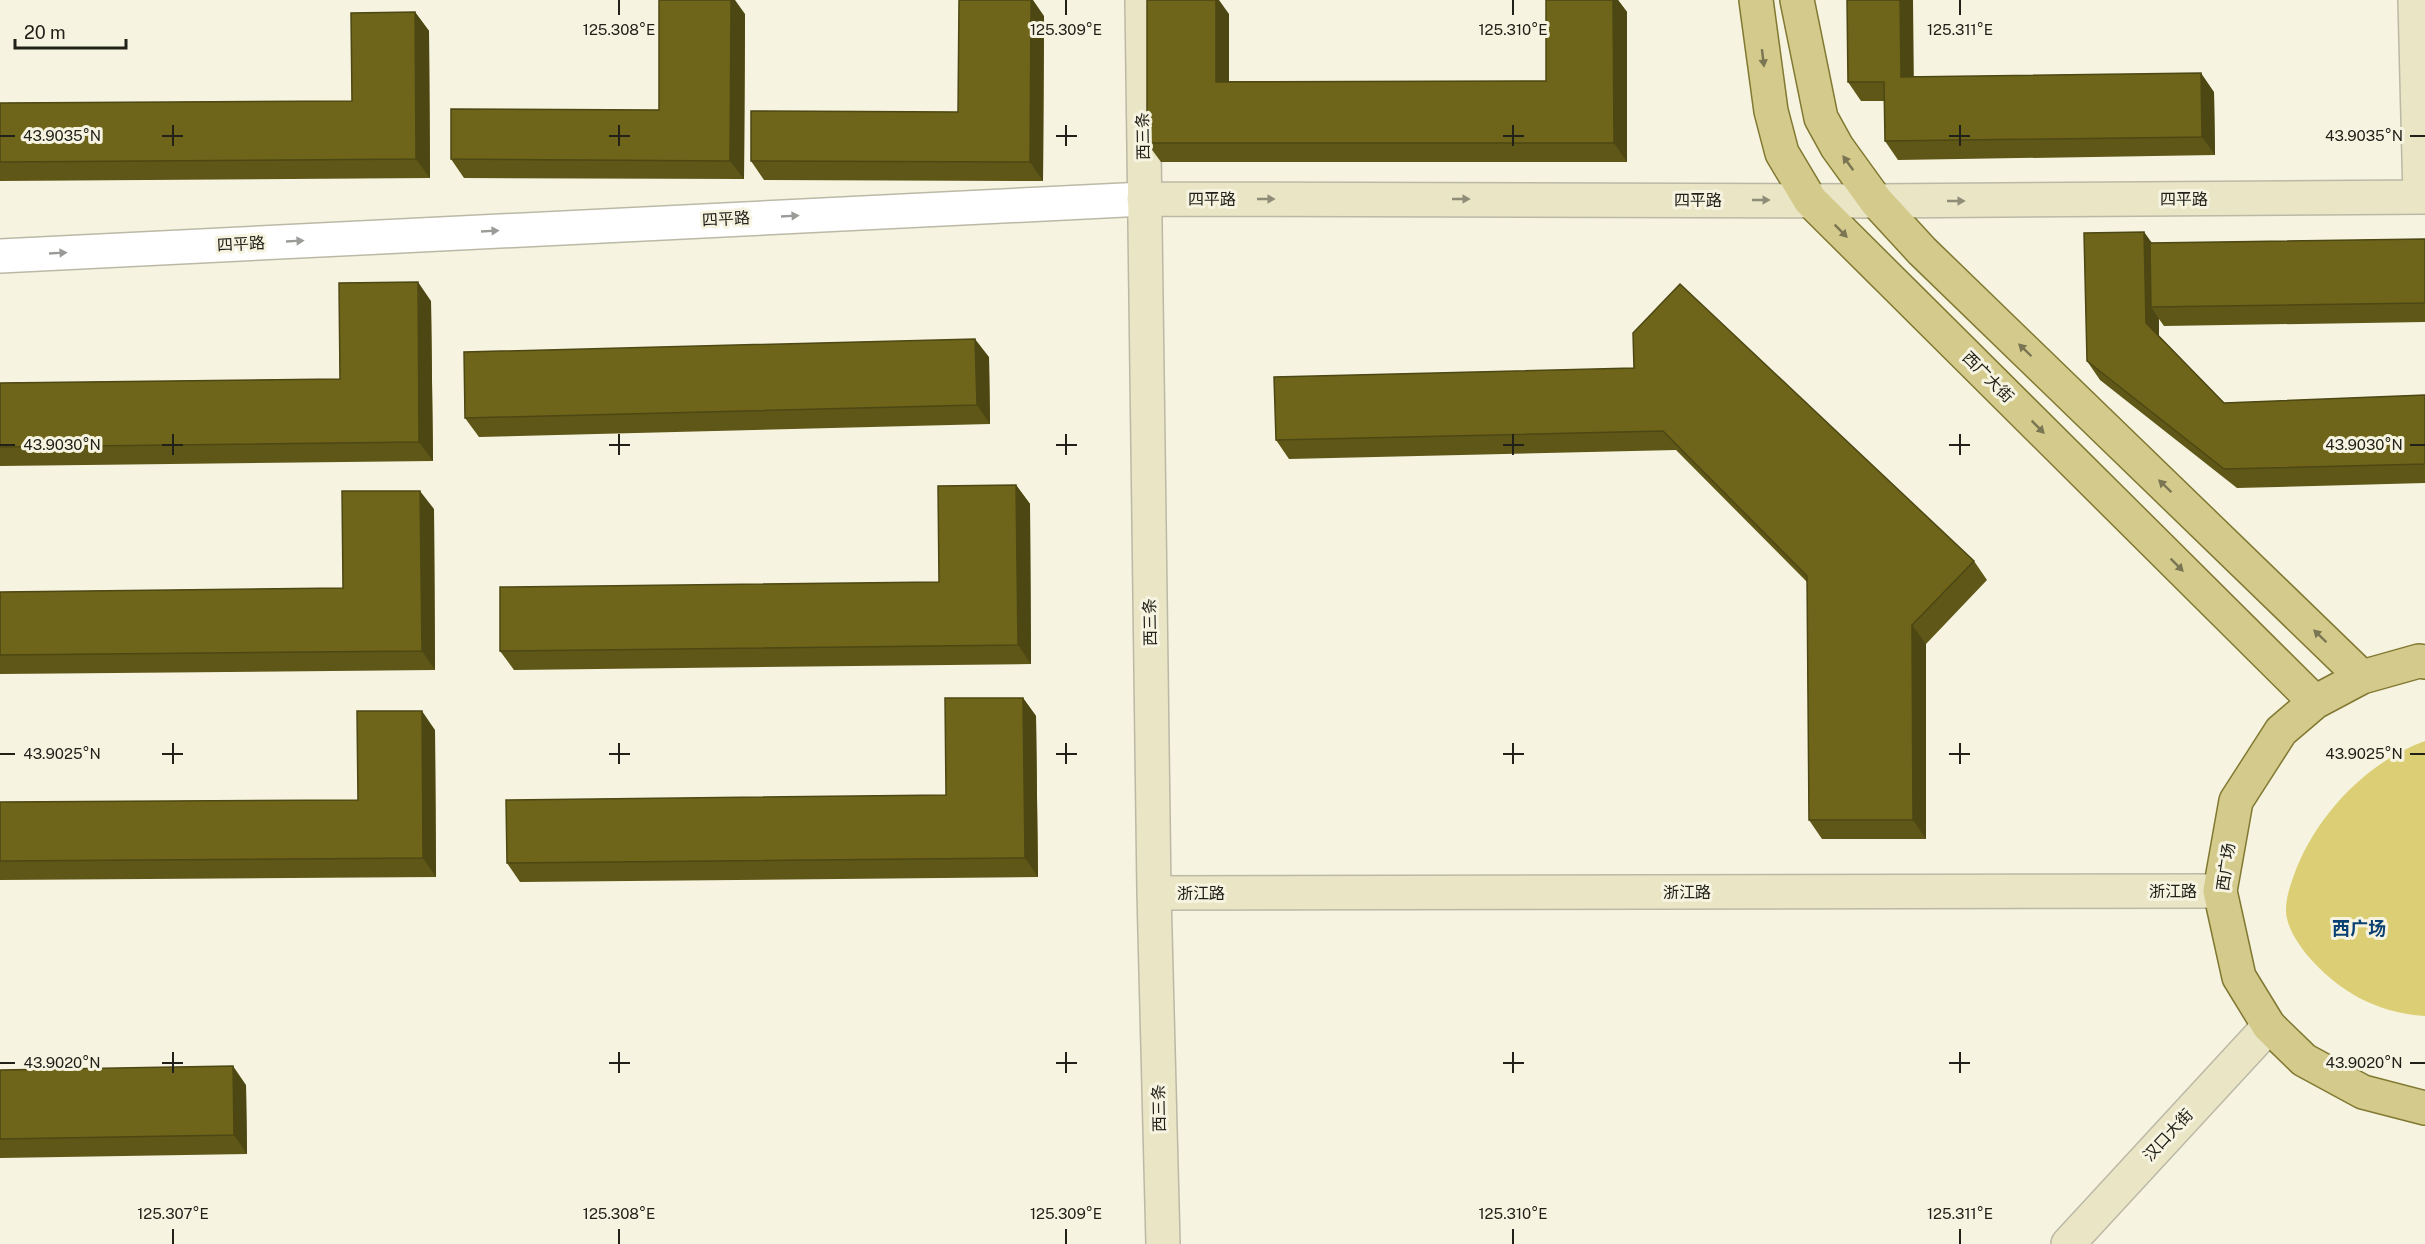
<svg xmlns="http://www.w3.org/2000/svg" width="2425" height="1244" viewBox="0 0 2425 1244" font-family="'Public Sans','Noto Sans SC',sans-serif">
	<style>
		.green { fill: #dbce74 }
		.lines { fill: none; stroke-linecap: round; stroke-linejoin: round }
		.street-casing { stroke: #bbb9a6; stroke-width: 36 }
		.secondary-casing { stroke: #bbb9a6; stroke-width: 36 }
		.primary-casing { stroke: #817831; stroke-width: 36 }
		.street { stroke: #fff; stroke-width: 33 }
		.secondary { stroke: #e9e5c5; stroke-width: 33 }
		.primary { stroke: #d3ca8b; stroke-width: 33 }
		.wall { fill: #5f5717 }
		.shaded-wall { fill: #4d4713 }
		.building { fill: #6e651b; stroke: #4d4713; stroke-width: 1.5 }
		.oneway { fill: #7a7552 }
		.oneway2 { fill: #8f8c78 }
		.oneway3 { fill: #9b9b98 }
		.ticks { fill: none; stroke: #212019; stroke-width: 2 }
		.labels { text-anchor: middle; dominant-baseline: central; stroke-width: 6; stroke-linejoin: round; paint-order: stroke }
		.street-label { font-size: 16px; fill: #212019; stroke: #f6f4e0 }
		.neighbourhood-label { font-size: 18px; font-weight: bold; fill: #0b4172; stroke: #f6f4e0 }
		.ticks-label { font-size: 15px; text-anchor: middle; fill: #212019; stroke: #f6f4e0; stroke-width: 6; stroke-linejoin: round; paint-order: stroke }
	</style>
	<rect width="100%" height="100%" fill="#f6f4e0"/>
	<path class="green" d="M2425,741V1016C2376,1013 2338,991 2307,955C2297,942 2286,926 2286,910C2286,898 2290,886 2294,875C2315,817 2366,762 2425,741Z"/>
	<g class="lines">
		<g class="street-casing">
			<path id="street" d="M0,256L1144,199"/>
		</g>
		<g class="secondary-casing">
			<path id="secondary" d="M1142,0L1154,893L1163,1244
				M2415,0L2420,197
				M1144,199L1876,201L2425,197
				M1154,893L2220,891
				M2068,1244L2269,1026"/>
		</g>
		<g class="primary-casing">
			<path id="primary" d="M1756,0L1771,111L1782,153L1810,200L2315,702
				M1797,0L1821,118L1837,147L1876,201L1922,251L2362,677
				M2425,662L2419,661L2362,677L2315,702L2281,731L2236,801L2220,891L2239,977L2269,1026L2304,1060L2363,1092L2425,1108"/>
		</g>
		<use href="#street" class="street"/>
		<use href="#secondary" class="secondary"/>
		<use href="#primary" class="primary"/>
	</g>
	<path class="wall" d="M1546,0H1618L1627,12V162H1161L1147,143L1229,14V81H1546Z
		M415,12L429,31L430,178L0,181V103L352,101Z
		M745,14L744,179L464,178L451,159L659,110Z
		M1044,16L1043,181L764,180L751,161L958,112Z
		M1914,76L2214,92L2215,155L1898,160L1885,141V101H1861L1848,82Z
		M2144,232L2152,243L2425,239V322L2164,326L2159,319V336L2224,403L2425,395V483L2237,488L2100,380L2087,361Z
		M431,301L433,461L0,466V383L340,379Z
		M989,357L990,424L479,437L465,418Z
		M1634,368L1974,561L1987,580L1926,644V839H1822L1809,820L1807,582L1676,450L1289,459L1276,440Z
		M1016,485L1030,504L1031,664L514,670L500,651L939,582Z
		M434,509L435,670L0,674V592L343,588Z
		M1023,698L1036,716L1038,877L520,882L507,863L946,795Z
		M435,730L436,877L0,880V802L358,800Z
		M0,1070L246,1085L247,1154L0,1158Z"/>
	<path class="shaded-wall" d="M731,0H735L745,14L744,179L730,161Z
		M1031,0H1033L1044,16L1043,181L1030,162Z
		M1216,0H1219L1229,14V100L1216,82Z
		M1613,0H1618L1627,12V162L1614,143Z
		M1900,0H1913L1914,95L1901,77Z
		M415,12L429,31L430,178L416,159Z
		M2201,73L2214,92L2215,155L2202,137Z
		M2144,232L2157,251L2151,307L2159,319V342L2146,323Z
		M418,282L431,301L433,461L419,442Z
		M975,339L989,357L990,424L977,405Z
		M1016,485L1030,504L1031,664L1018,645Z
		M420,491L434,509L435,670L422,651Z
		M1912,625L1926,644V839L1913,820Z
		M1023,698L1036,716L1038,877L1025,858Z
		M422,711L435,730L436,877L423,858Z
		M233,1066L246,1085L247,1154L234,1135Z"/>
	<path class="building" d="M659,0H731L730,161L451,159V109L659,110Z
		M959,0H1031L1030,162L751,161V111L958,112Z
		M1147,0H1216V82L1546,81V0H1613L1614,143H1147Z
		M1847,0H1900L1901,77L2201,73L2202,137L1885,141L1884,82H1848Z
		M415,12L416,159L0,162V103L352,101L351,13Z
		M2144,232L2146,323L2224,403L2425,395V464L2224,469L2087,361L2084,233Z
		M2425,239V303L2151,307L2150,243Z
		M418,282L419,442L0,447V383L340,379L339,283Z
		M1680,284L1974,561L1912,625L1913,820H1809L1807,576L1663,431L1276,440L1274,377L1634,368L1633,333Z
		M975,339L977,405L465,418L464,352Z
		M1016,485L1018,645L500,651V587L939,582L938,486Z
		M342,491H420L422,651L0,655V592L343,588Z
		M945,698H1023L1025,858L507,863L506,800L946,795Z
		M357,711H422L423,858L0,861V802L358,800Z
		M233,1066L234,1135L0,1139V1070Z"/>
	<defs><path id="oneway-solid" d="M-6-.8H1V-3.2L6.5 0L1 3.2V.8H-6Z" transform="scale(1.5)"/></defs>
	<g class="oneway">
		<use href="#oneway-solid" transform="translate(1763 58) rotate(83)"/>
		<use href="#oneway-solid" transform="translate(1848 163) rotate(-126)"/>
		<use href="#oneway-solid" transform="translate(1841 231) rotate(45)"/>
		<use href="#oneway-solid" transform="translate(2025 350) rotate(-136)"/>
		<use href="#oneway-solid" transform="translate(2038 427) rotate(45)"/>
		<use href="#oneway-solid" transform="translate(2165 486) rotate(-136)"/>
		<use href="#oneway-solid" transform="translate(2177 565) rotate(45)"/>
		<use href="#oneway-solid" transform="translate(2320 636) rotate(-136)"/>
	</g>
	<g class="oneway2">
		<use href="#oneway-solid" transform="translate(1266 199)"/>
		<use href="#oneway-solid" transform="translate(1461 199)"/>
		<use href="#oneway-solid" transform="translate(1761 200)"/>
		<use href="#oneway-solid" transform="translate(1956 201)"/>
	</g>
	<g class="oneway3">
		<use href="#oneway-solid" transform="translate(790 216) rotate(-3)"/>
		<use href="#oneway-solid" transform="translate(490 231) rotate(-3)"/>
		<use href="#oneway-solid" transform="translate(295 241) rotate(-3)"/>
		<use href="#oneway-solid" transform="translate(58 253) rotate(-3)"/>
	</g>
	<path class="ticks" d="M619,0V15M1066,0V15M1513,0V15M1960,0V15M173,125V146M619,125V146M1066,125V146M1513,125V146M1960,125V146M0,136H15M162,136H183M609,136H630M1056,136H1077M1503,136H1524M1949,136H1970M2410,136H2425M173,434V455M619,434V455M1066,434V455M1513,434V455M1960,434V455M0,445H15M162,445H183M609,445H630M1056,445H1077M1503,445H1524M1949,445H1970M2410,445H2425M173,743V764M619,743V764M1066,743V764M1513,743V764M1960,743V764M0,754H15M162,754H183M609,754H630M1056,754H1077M1503,754H1524M1949,754H1970M2410,754H2425M173,1052V1073M619,1052V1073M1066,1052V1073M1513,1052V1073M1960,1052V1073M0,1063H15M162,1063H183M609,1063H630M1056,1063H1077M1503,1063H1524M1949,1063H1970M2410,1063H2425M173,1229V1244M619,1229V1244M1066,1229V1244M1513,1229V1244M1960,1229V1244"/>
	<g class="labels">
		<g class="street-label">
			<text transform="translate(1143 136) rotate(-91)">西三条</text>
			<text x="1212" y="199">四平路</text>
			<text x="2184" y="199">四平路</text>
			<text x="1698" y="200">四平路</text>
			<text transform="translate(726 219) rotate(-3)">四平路</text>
			<text transform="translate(241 244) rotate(-3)">四平路</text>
			<text transform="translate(1988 377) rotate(45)">西广大街</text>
			<text transform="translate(1150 622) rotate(-91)">西三条</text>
			<text transform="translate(2226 867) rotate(-82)">西广场</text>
			<text x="2173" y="891">浙江路</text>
			<text x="1687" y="892">浙江路</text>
			<text x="1201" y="893">浙江路</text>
			<text transform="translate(1159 1108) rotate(-91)">西三条</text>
			<text transform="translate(2168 1135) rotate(-47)">汉口大街</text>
		</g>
		<g class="neighbourhood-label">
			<text x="2359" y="928">西广场</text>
		</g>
	</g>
	<g class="ticks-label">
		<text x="619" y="35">125.308°E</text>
		<text x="1066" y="35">125.309°E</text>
		<text x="1513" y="35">125.310°E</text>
		<text x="1960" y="35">125.311°E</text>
		<text x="62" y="141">43.9035°N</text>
		<text x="2364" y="141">43.9035°N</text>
		<text x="62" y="450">43.9030°N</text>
		<text x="2364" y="450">43.9030°N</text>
		<text x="62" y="759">43.9025°N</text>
		<text x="2364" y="759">43.9025°N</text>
		<text x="62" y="1068">43.9020°N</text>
		<text x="2364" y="1068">43.9020°N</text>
		<text x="173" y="1219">125.307°E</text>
		<text x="619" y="1219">125.308°E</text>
		<text x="1066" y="1219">125.309°E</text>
		<text x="1513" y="1219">125.310°E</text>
		<text x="1960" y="1219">125.311°E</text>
	</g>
	<path d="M15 39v9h111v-9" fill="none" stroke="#212019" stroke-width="3"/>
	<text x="24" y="39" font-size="18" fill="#212019" stroke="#f6f4e0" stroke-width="4.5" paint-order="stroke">20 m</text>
</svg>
